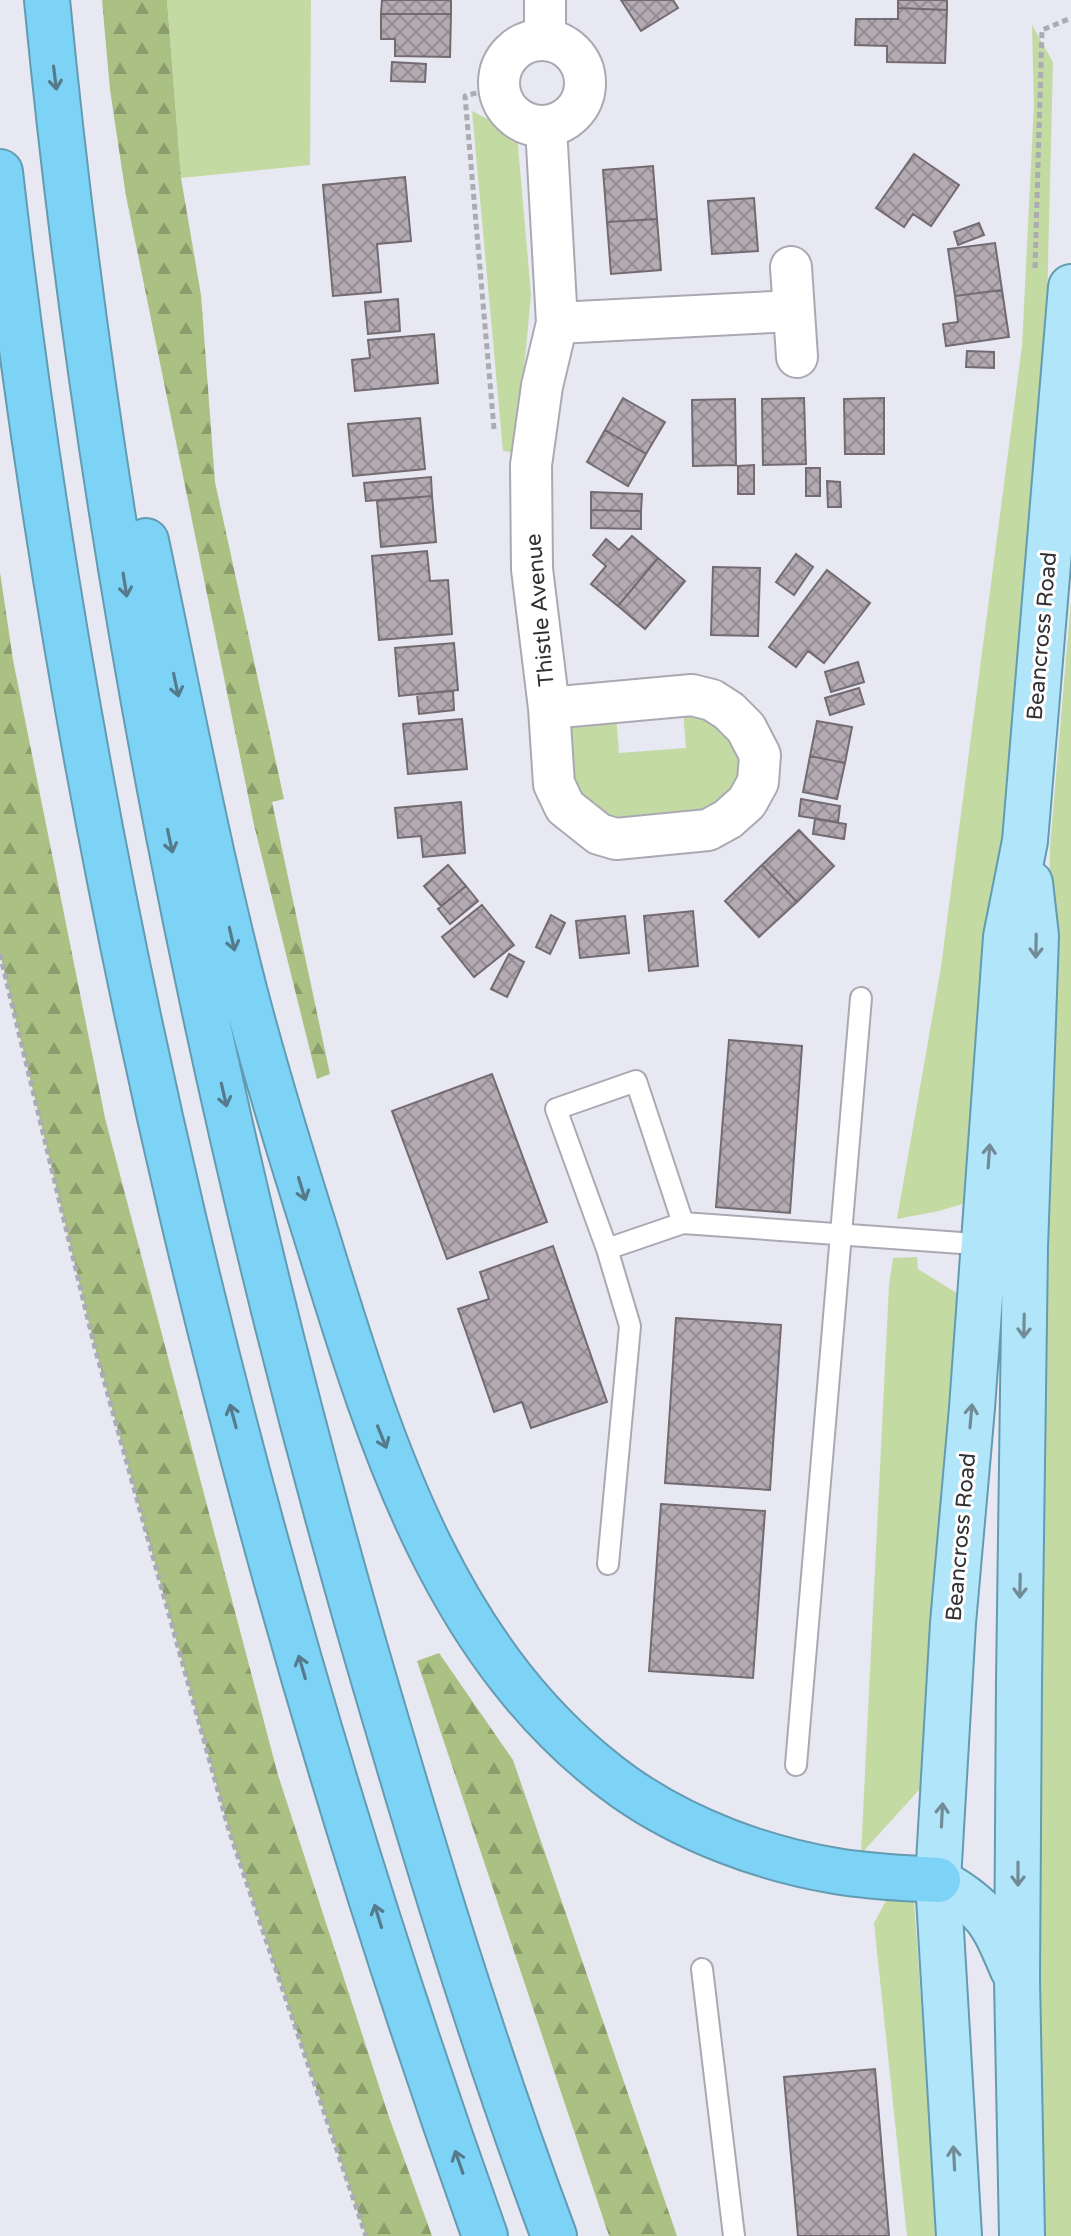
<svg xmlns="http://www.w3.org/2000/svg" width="1071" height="2236" viewBox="0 0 1071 2236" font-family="'Varela Round',sans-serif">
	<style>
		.green { fill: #c4daa3 }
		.forest { fill: url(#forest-firs) }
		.building { fill: url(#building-cross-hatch); stroke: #736b71; stroke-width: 2 }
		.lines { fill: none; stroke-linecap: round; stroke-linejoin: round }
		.service-casing { stroke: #aaa9b3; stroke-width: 24 }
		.minor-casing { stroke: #aaa9b3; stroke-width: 44 }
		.primary-casing { stroke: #639bb2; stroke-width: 48 }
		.motorway-casing { stroke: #639bb2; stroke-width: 48 }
		.path { stroke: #ababb2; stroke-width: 5; stroke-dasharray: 6 4; stroke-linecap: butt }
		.service { stroke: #fff; stroke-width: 20 }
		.minor { stroke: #fff; stroke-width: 40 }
		.primary { stroke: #b1e5f9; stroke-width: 44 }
		.motorway { stroke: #7dd3f5; stroke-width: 44 }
		.oneway { stroke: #547a8b }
		.oneway2 { stroke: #728c97 }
		.labels { text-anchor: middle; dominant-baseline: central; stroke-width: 6; stroke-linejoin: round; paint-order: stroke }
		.street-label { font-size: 22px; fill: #323235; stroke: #fff }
	</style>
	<defs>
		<pattern id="forest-firs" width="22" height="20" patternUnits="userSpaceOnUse" patternTransform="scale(2)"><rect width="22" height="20" fill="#aac183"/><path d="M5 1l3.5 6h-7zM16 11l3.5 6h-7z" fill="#8b9d6c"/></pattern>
		<pattern id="building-cross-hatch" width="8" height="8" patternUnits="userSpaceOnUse" patternTransform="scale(2)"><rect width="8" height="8" fill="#b4abb2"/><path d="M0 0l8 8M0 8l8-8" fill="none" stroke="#938c92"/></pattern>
	</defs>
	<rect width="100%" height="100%" fill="#e8e8f2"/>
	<path class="green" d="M167,0H311L310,165L181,178Z
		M1032,25L1053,62L1046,346L969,1202L939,1211L897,1219L941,967L1022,346L1034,105Z
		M472,111L517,134L531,295L516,453L503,451Z
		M1071,600V2236H1040L1034,1686L1050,846Z
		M683,710L718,721L744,762L738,786L709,812L618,822L587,804L572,783L567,730L591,718L616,714L619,753L686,748Z
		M917,1257L918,1269L963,1297L928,1780L861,1854L889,1285L893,1258Z
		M887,1899L914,1901L938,2236H907L874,1923Z"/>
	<path class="forest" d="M102,0H167L181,178L201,295L215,482L284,799L272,802L330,1074L317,1079L254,825L126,196L110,90Z
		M0,572L13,660L105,1118L278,1775L389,2117L432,2236H366L229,1830L94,1344L0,954Z
		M439,1653L513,1760L677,2236H609L417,1661Z"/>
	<path class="building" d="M382,0H451V14H381Z
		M621,0H673L678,8L641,31Z
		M898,0H947V10L898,8Z
		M898,8L947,10L945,63L887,62V46L855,45L856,19H898Z
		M381,14H451L450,57L395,56V39H381Z
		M392,62L426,64L425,82L391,81Z
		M914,154L959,185L931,226L913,214L904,227L876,208Z
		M653,166L657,219L607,222L603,170Z
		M405,177L411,241L377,244L381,292L333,296L323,185Z
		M754,198L758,251L712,254L708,201Z
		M657,219L661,270L611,274L607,222Z
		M979,223L984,235L958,245L954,232Z
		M995,243L1002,290L955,296L948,249Z
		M1002,290L1009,337L946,346L943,324L958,322L955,296Z
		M398,299L400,331L368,334L365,302Z
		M434,334L438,383L355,391L352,360L370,358L368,340Z
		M967,351L994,352V368L966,367Z
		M623,398L665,422L646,454L605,430Z
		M804,398L806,464L763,465L762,399Z
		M884,398V454H845L844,399Z
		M735,399L736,465L693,466L692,400Z
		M420,418L425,469L353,476L348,424Z
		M605,430L646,454L628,486L587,462Z
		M754,465V494H738V466Z
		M806,468H820V496H806Z
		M431,477L432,496L366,501L364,483Z
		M827,481L840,482L841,507H828Z
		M591,492L642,494L641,511L591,510Z
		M432,496L436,542L381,547L377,501Z
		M591,510L641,511V529L591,528Z
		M632,536L658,558L618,606L591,584L606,566L593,555L606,539L619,550Z
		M427,551L430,581L448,580L452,634L379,640L372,556Z
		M796,554L813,567L794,595L776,582Z
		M658,558L685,581L645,629L618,606Z
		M713,567L760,568L758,636L711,635Z
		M827,570L870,603L824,663L808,651L796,667L769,647Z
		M454,643L458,690L399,696L395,648Z
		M858,662L864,682L831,692L825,672Z
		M859,688L864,704L830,715L825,698Z
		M453,691L454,710L419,714L417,694Z
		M462,719L467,769L408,774L403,724Z
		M817,721L852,727L845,763L810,756Z
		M810,756L845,763L837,799L803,792Z
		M801,799L840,806L838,822L799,816Z
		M461,802L465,853L423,857L421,836L398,838L395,808Z
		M815,819L846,824L844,839L813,834Z
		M799,830L834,866L797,902L762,865Z
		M448,865L466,886L441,906L424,886Z
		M762,865L797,902L759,937L725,901Z
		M466,886L478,901L450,924L438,909Z
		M482,905L514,945L474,977L442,937Z
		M693,911L698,966L649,971L644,916Z
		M551,915L565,923L550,954L536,947Z
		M625,916L629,953L580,958L576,921Z
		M509,954L524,962L507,997L491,989Z
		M729,1040L802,1046L790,1213L716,1207Z
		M492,1074L547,1222L447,1259L392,1111Z
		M553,1246L607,1402L531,1428L522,1402L494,1412L458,1309L489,1299L480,1272Z
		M676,1318L781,1325L770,1490L665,1483Z
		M661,1504L765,1511L753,1678L649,1671Z
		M875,2069L889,2236H798L784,2077Z"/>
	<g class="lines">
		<g class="service-casing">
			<path id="service" d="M607,1249L556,1109L636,1081L683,1223
				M608,1564L630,1326L607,1249L683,1223L989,1245
				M796,1765L861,998
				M702,1969L734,2236"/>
		</g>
		<g class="minor-casing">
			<path id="minor" d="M545,0V40
				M499 83a43 43 0 1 1 86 0a43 43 0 1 1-86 0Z
				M546,127L557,323L542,386L531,465L532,569L549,708L554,784L565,807L599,834L616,839L708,830L728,819L747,802L758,782L760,755L746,728L729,711L712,700L692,695L549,708
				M791,267L797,357
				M557,323L793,311"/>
		</g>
		<g class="primary-casing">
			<path id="primary" d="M938,1880C987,1910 991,1918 1013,1970
				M959,2236L938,1880L953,1623L972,1408L1006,937L1025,841L1071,287
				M1022,2236L1017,1979L1019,1682L1025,1248L1036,936L1030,883"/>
		</g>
		<g class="motorway-casing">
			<path id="motorway" d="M47,0C100,552 210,1109 363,1642C421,1842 481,2041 554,2236
				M0,172C80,875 247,1571 485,2236
				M146,541C178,693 207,847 246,997C267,1077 291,1155 316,1234C379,1437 442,1656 624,1787C685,1830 763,1859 836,1871C870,1877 904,1878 938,1880"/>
		</g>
		<path class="path" d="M1035,268L1042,30L1071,18
			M494,429L465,96L498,87
			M0,954L94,1344L229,1830L366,2236"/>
		<use href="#service" class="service"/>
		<use href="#minor" class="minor"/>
		<use href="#primary" class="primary"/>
		<use href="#motorway" class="motorway"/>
	</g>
	<defs><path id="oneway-shaft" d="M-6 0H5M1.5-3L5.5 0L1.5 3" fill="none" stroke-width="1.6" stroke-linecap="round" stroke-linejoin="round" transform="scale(2)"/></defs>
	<g class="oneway">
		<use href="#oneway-shaft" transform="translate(55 78) rotate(83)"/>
		<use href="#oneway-shaft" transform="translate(125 585) rotate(81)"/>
		<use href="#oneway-shaft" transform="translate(176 685) rotate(78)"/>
		<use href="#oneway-shaft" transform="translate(170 841) rotate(78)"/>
		<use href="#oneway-shaft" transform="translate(232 939) rotate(77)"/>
		<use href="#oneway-shaft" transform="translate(224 1095) rotate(77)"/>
		<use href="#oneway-shaft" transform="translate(302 1189) rotate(73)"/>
		<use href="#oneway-shaft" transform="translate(233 1416) rotate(-105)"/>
		<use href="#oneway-shaft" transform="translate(382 1437) rotate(68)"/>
		<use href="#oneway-shaft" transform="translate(302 1667) rotate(-106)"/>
		<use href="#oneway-shaft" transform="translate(378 1916) rotate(-107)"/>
		<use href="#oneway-shaft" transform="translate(459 2162) rotate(-109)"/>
	</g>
	<g class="oneway2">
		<use href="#oneway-shaft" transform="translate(1036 946) rotate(91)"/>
		<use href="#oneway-shaft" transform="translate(989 1156) rotate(-86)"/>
		<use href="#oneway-shaft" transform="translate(1024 1326) rotate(91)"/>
		<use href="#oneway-shaft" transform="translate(971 1416) rotate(-85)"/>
		<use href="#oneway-shaft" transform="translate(1020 1586) rotate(91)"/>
		<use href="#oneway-shaft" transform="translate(942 1815) rotate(-87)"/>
		<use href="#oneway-shaft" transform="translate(1018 1874) rotate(90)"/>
		<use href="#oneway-shaft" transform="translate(954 2158) rotate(-93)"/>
	</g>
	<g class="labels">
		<g class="street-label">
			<text transform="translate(540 610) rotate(-95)">Thistle Avenue</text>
			<text transform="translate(1042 636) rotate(-85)">Beancross Road</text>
			<text transform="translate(961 1537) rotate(-85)">Beancross Road</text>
		</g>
	</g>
</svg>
